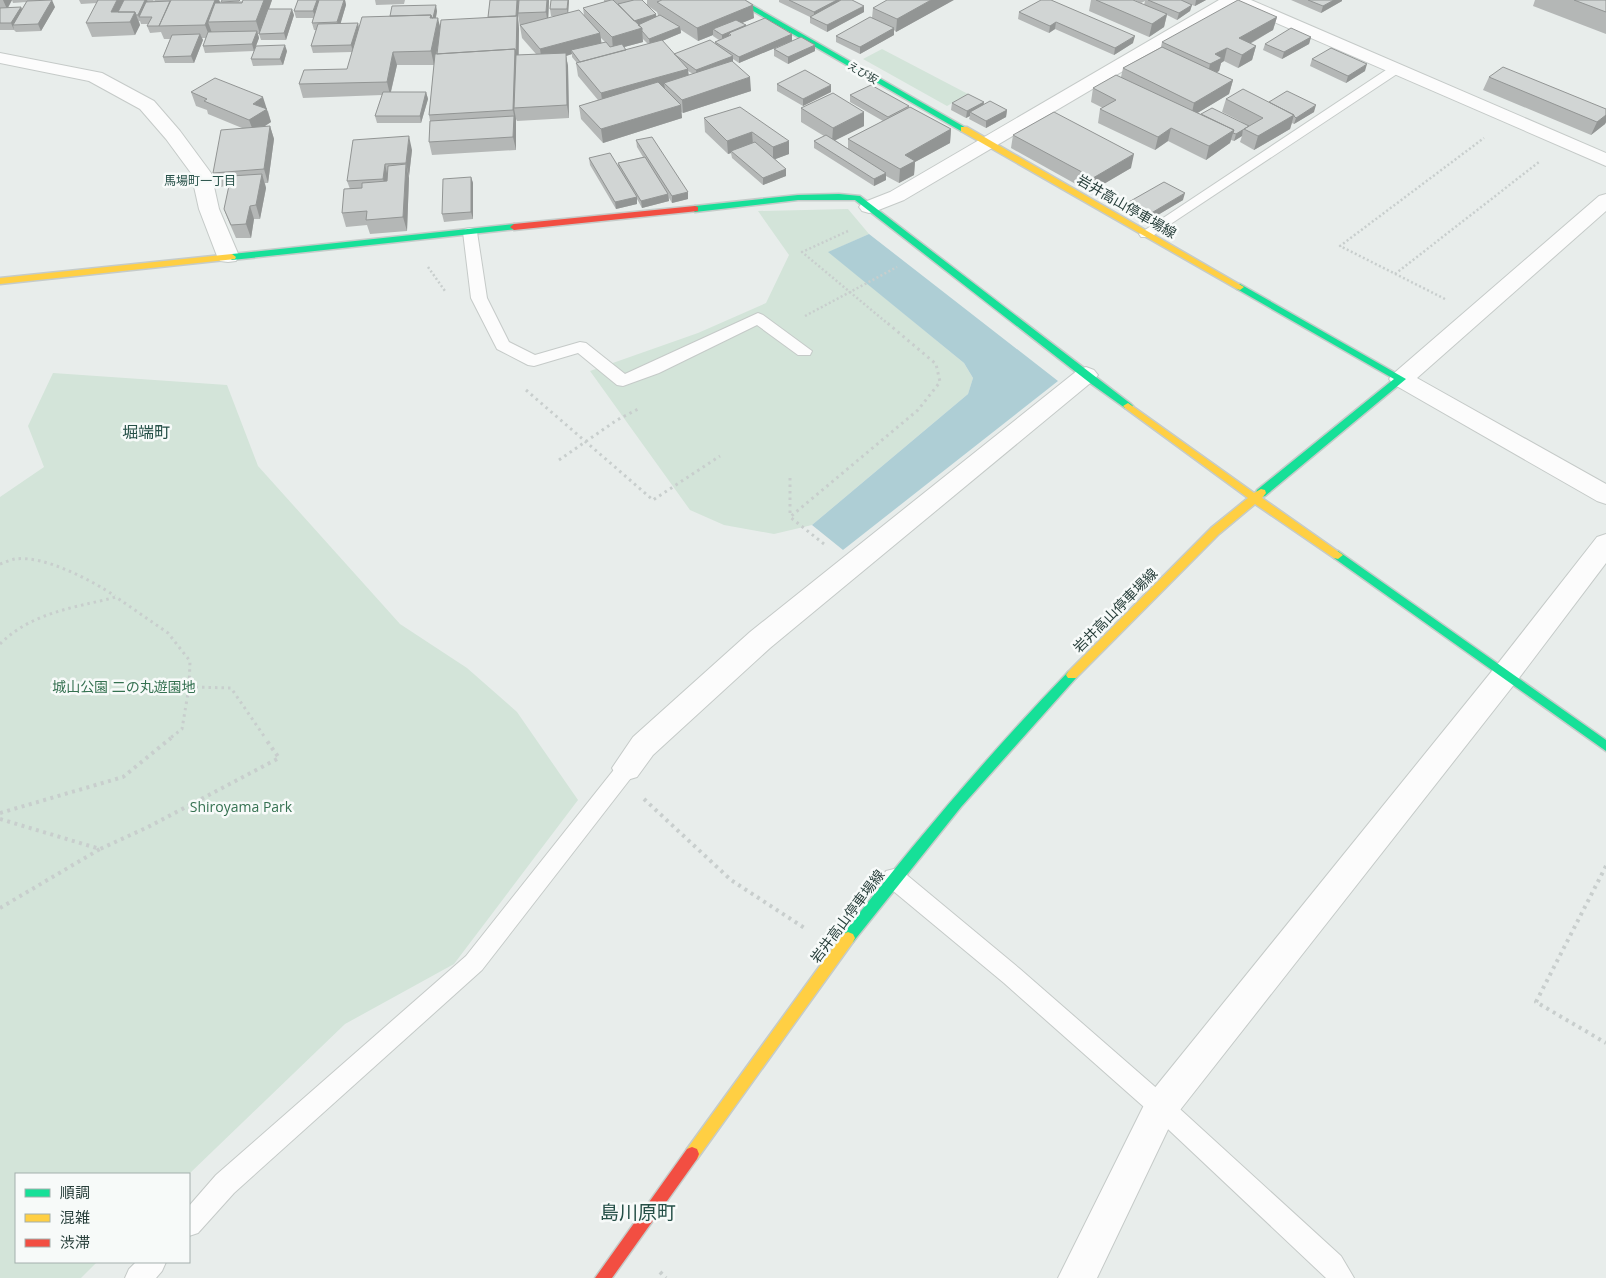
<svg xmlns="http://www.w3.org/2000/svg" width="1606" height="1278" viewBox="0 0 1606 1278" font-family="'Open Sans','Noto Sans JP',sans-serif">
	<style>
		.green { fill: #d3e4d9 }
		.water { fill: #aeced5 }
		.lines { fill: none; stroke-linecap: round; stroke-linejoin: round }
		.lane-casing { stroke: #c5cac8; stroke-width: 2 }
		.street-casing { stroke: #c5cac8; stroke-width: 2 }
		.fast-casing { stroke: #c5cbc9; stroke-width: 3 }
		.slow-casing { stroke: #c5cbc9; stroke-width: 3 }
		.jam-casing { stroke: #c5cbc9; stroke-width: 3 }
		.path-far2 { stroke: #c8cecd; stroke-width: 2.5; stroke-dasharray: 2 2.5; stroke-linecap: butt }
		.path-far1 { stroke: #c8cecd; stroke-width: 3; stroke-dasharray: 2.5 4; stroke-linecap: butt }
		.path { stroke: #c8cecd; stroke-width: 4; stroke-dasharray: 3 4.5; stroke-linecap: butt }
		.lane { fill: #fcfcfc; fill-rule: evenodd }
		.street { fill: #fcfcfc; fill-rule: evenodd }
		.fast { fill: #16e098; fill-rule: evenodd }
		.slow { fill: #ffcf43; fill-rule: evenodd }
		.jam { fill: #f24e42; fill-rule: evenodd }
		.wall { fill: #b4b7b6; fill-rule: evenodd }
		.shaded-wall { fill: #929594 }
		.building { fill: #d1d5d4; stroke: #929594 }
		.labels { text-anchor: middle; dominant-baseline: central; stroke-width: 5; stroke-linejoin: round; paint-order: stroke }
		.far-street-label { font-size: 11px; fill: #273e3a; stroke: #f7faf9 }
		.far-neighbourhood-label { font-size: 12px; fill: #254f47; stroke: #f7faf9 }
		.street-label { font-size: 14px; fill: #273e3a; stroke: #f7faf9 }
		.park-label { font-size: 14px; fill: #357151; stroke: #f7faf9 }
		.quarter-label { font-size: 16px; fill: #254f47; stroke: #f7faf9 }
		.near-quarter-label { font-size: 19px; fill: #254f47; stroke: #f7faf9 }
	</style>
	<rect width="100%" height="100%" fill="#e8edeb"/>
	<path class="green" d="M882,49L968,94L947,106L863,59Z
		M848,209L869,234L829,252L964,363L973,378L968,394L812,525L774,534L724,525L690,510L590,371L698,333L766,303L789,255L758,211Z
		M53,373L227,385L258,466L400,624L467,668L517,712L578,800L454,964L345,1024L189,1174H16V1262H97L81,1278H0V497L44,467L28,426Z"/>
	<path class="water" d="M869,234L1058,381L843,550L812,525L968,394L973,378L964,363L828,252Z"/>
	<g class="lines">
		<g class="lane-casing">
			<path id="lane" d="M1396,65L1400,66L1402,69L1400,72L1151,237H1141L1139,234L1392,66Z
				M470,228L475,229L477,232L487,298L509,342L535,355L580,342L586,343L625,374L758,313L763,315L812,351L810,355H798L757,325L659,373L623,386L617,385L578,353L534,366L528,365L497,349L471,298L463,232L465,229Z
				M627,760L634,762L637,768L634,774L482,970L234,1193L198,1233L189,1236V1206L216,1175L466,956L620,762Z
				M894,869L902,871L1020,969L1169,1099L1341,1256L1354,1278H1326L1153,1115L1004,983L886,885L883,878L886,871Z
				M136,1262H166L162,1271L156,1278H125L129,1269Z"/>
		</g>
		<g class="street-casing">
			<path id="street" d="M1219,0H1251L1606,153V166L1235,5L904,200L876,211L869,213L862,211L859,207L862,203L890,192Z
				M0,53L102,73L154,101L180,131L211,173L219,209L239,256L236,261L228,262L220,261L217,256L199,209L191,173L166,139L140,109L89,81L0,63Z
				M1606,194V211L1417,378L1606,484V504L1597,501L1393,384L1389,379L1393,374L1599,196Z
				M1086,367L1094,370L1098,375L1094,380L770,648L653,755L637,777L627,780L617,777L612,768L633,737L750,632L1078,370Z
				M1606,534V563L1516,682L1173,1119L1097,1278H1058L1149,1095L1496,666L1597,537Z"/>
		</g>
		<g class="fast-casing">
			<path id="fast" d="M734,0H743L968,129L961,131Z
				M839,194L860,196L1131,404L1133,406L1131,408H1125L1090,383L855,200H798L695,212L691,209L695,206L798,195Z
				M514,224L517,225V229L232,260L228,257L232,254Z
				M1240,284L1406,379L1265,496L1261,497L1256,493L1257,490L1394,379L1237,289L1236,287Z
				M1338,551L1606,740V751L1334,558L1333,555Z
				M1072,670L1076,672L1078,675L1076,678L961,807L853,942L848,944L843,942L841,938L843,934C914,843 988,755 1068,672Z"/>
		</g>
		<g class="slow-casing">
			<path id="slow" d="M961,127H967L1244,287L1240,290L1237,289L961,131Z
				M232,254L236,257L235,259L0,284V278Z
				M1128,403L1254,493L1261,489L1265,490L1266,493L1262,498L1343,555L1338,559L1334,558L1255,504L1219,534L1076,678H1068L1066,675L1068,672L1211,528L1248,498L1125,408L1123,406Z
				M848,932L853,934L855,938L853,942L697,1159L692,1161L687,1159L685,1154L687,1149L843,934Z"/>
		</g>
		<g class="jam-casing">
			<path id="jam" d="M695,206L698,207V211L514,230L510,227L514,224Z
				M692,1147L697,1149L699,1154L697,1159L612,1278H595L687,1149Z"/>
		</g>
		<path class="path-far2" d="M848,231L802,252L887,323
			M428,267L445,291
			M1395,274L1539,162
			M1445,299L1340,246L1484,138
			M805,316L897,267"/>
		<path class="path-far1" d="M526,390L653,500L720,456
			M559,460L617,420L640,408
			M790,478V517
			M824,544L790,517L918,410L940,382L936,364L885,321
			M0,564C5,562 10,560 15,559C44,555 91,580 115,596
			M0,644C32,612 74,608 116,597L168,633L190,661L189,687L182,729L169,739
			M189,687L231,688L266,739"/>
		<path class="path" d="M644,799L731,880L806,929
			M0,813L123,777L171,738
			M0,819L100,849L148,827L279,758L265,738
			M1606,866L1536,1002L1606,1043
			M0,908L100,849
			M660,1272L666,1278"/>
		<use href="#lane" class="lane"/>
		<use href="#street" class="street"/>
		<use href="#fast" class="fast"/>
		<use href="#slow" class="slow"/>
		<use href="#jam" class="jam"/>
	</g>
	<path class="wall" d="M0,0H38L37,1L55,7L41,31L16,32L14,30H0ZM12,0L13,3L26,2L22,9L21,7L8,8Z
		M79,0H154L153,1H155L154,0H219L221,3H222L221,2L272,0L269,9L294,15L286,40H261L259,34H258L259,38L256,46L287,51L283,65L253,66L251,59L254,51L205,53L203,46L206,38H202L203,40L194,63H165L163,57L170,39H164L161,32L150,33L147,26L149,24H141L140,21H139L140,25L135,35L92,37L86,23L97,3L81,4Z
		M298,0H345L346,5L340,24L358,23L359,27L390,16L437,11L436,18L440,26L488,17L490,0H549L548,18L555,16H551L550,9L569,0L568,12L584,15L583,8L604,2V0H642L647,5V0H745L754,18L742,23L746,25V26L792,34V41L815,51L788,64L774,56V49L789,42L739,63L733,59V62L751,91L683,113L681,112L682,118L603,143L581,119L579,106L598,100L578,76L576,63H577L572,57V54L566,56L568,66L569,118L517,121L516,119V150L432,155L429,142L430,121L429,115L434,65H397L391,92H426L428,99L421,123H377L375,116L382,95L303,98L299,84L347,69L352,52L313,53L311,46L316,30H314L312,23L313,18H296L294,11ZM648,6L657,12L658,15V16L657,17ZM518,15L522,38L536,54L519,55V29L518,18ZM681,30L698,41L713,35V36L719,40L715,42V44L674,54L662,41L681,33ZM601,38L605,42L601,43ZM642,38L648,44L626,50L624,47L643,42ZM688,71L693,74L689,75Z
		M375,0H405L404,4L376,5Z
		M779,0H852L864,12L827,32L810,23V17L779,2Z
		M1091,0H1133L1144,5L1145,1L1141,3L1134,0H1206L1195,6L1192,5L1190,11L1177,20L1167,15L1164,27L1149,37L1089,11Z
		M1291,0H1342V1L1321,13Z
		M1535,0H1606V34L1533,6Z
		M948,3L896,32L894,30V35L860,54L836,42V36L872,18L873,8Z
		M1019,12L1133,43L1114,55L1055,29L1049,33L1018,19Z
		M1277,17L1273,30L1250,44L1256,46L1252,60L1238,68L1224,61L1221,63L1219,71L1216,72L1233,80L1229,94L1197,113L1201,114L1242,122L1222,112L1226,99L1269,102L1314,112L1294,124L1292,123L1290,129L1254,150L1240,142L1242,136L1234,141L1231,140L1230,143L1206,160L1168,141L1155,150L1098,123L1100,109L1103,108L1091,102L1093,88L1121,77L1123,68L1161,47L1162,42Z
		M1311,37L1309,44L1282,59L1263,50L1265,44Z
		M1312,59L1365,71L1346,83L1310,66Z
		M1489,77L1606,109V122L1605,124L1591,135L1483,90Z
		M777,84L831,85V92L803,106L777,91Z
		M191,92L268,111L271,122L265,126H270L274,139L268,183H265L266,188L260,219H254L251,238H236L229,222L224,209L229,186L218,187L213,173L242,128L208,114L207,110L196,106Z
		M850,95L909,106V107L951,129L950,143L915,162L914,175L899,183L886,176V180L874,186L814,148V141L824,136L801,122V108L864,126L835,140L848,149V139L883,121L850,102Z
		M984,102L983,105L1007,110L1006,117L986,128L969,119L970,116L966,118L951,110L952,103Z
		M704,118L789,141V154L775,159L786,176L763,185L732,158L731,153L728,154L705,132Z
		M1013,135L1131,168L1090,192L1011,148Z
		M636,140L688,199L672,203L669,198V201L642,208L637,199V204L616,209L590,165L589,158L618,167V163L643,157L637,147Z
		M412,150L409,176L407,231L370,234L367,225L346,227L342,213L350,189L347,181Z
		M471,177L473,183V219L444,222L442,214Z
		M1183,200L1146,222L1126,210L1127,203Z"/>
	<path class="shaded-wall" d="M3,0H12L7,9Z
		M52,0L55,7L41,31L38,24Z
		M117,0H126L118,20L111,12Z
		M145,0H147L149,5L139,17L138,15Z
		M215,0H219L222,7L208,22L212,33L210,38L205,25Z
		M264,0H272L260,34L256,21Z
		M317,0H321L315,17L313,11Z
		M344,0H345L346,5L339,29L337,22Z
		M517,0H519L518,18L519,29L517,108H514L516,119V150L513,137L514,116L513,110L516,16Z
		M547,0H549L548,25L546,12Z
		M568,0H569L568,16L567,9Z
		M837,0H849L814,19V12Z
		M931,0H954L896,32L897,19Z
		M1196,0H1206L1195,6Z
		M1334,0H1342V1L1321,13L1323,6Z
		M436,5L437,11L433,32L430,18L431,15Z
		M753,5L754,18L718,33L713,29V35L698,41L697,28Z
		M1192,5L1190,11L1177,20L1179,13Z
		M864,6V12L827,32V25Z
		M21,7L24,14L13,25L14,30L11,23Z
		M292,9L294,15L286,40L284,33Z
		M135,12L140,25L135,35L130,22Z
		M656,14L657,21L634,27V21Z
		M1167,14L1164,27L1149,37L1152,24Z
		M1277,17L1273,30L1235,52L1239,38Z
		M438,18L441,31L434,65L431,51Z
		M1056,22L1055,29L1049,33L1050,26Z
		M358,23L359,30L353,51L351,45Z
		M746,25V32L731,35L729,33V39L722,42V35Z
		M680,27L681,33L650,46L649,39Z
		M642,28L643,42L613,50L612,37Z
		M894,28V35L860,54V47Z
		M257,31L259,38L254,51L252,44Z
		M600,33L602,46L571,50L572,54L566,56L568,66L569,118L567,105L542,62L540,49Z
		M200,34L203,40L194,63L191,56Z
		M792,34V41L739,63V57Z
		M1135,36L1133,43L1114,55L1115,48Z
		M1311,37L1309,44L1282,59L1284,52Z
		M285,45L287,51L283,65L280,59Z
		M815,45V51L788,64V57Z
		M1256,46L1252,60L1238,68L1242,55Z
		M1227,48L1224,61L1221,63L1219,71L1207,78L1210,64L1215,54Z
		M393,52L397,65L390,95L387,82Z
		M733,56V63L697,77L696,70Z
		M1367,64L1365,71L1346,83L1348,76Z
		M688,69L689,83H664L665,89L603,106L601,93Z
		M750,77L751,91L683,113L682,100Z
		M1233,80L1229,94L1191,117L1194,103Z
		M831,85V92L803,106V99Z
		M426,92L428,99L421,123L420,116Z
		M263,97L271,122L254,133L249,120L253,104Z
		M984,102L983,109L970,112V116L966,118L967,111Z
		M681,105L682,118L603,143L601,129Z
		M1316,105L1314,112L1294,124L1296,118Z
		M1007,110L1006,117L986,128V121Z
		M864,112V126L832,142L833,128Z
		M1294,115L1290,129L1254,150L1258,136Z
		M1606,115V122L1605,124L1591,135L1597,122Z
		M270,126L274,139L268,183L264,169Z
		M1171,128L1168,141L1155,150L1158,137Z
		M951,129L950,143L915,162L914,175L899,183L900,169L905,155Z
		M1243,129L1242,136L1234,141L1236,134Z
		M1234,130L1230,143L1206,160L1209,146Z
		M752,132L753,145L731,151V153L728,154L727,141Z
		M409,136L412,150L409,176L406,163Z
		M789,141V154L773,160V147Z
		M1134,154L1131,168L1090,192L1093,178Z
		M385,164L388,178L387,192L383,179Z
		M406,164L409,178L407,231L403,217Z
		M786,169V176L763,185V178Z
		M886,173V180L874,186V179Z
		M262,174L266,188L260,219L256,205Z
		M471,177L473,183V219L471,212Z
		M688,192V199L672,203V196Z
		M1185,193L1183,200L1146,222L1148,215Z
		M668,194L669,201L642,208L641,201Z
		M637,197V204L616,209L615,202Z
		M250,206L254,219L251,238L246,224Z"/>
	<path class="building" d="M52,0L38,24L13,25L27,1Z
		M98,0H117L111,12H135L130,22L86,23Z
		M124,0H145L138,15H136L135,12H118Z
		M171,0H215L205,25L159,26Z
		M222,0H240L239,1L221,2Z
		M243,0H264L256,21L208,22L215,3H242Z
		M298,0H317L313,11H294Z
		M319,0H344L337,22L312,23Z
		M490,0H517L516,16L488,17Z
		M519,0H547L546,12L518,13Z
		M551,0H568L567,9H550Z
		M611,0H613L642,28L612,37L583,8Z
		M634,0H642L656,14L634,21L618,4Z
		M662,0H745L753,5L697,28L657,2Z
		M789,0H837L814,12Z
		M841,0H852L864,6L827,25L810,17Z
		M887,0H931L897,19L873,8Z
		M1041,0H1051L1135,36L1115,48L1056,22L1050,26L1019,12Z
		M1096,0H1133L1167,14L1152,24Z
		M1148,0H1181L1192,5L1179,13Z
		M1238,0L1277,17L1239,38L1256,46L1242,55L1227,48L1215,54L1222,58L1210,64L1162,42Z
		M1308,0H1334L1323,6Z
		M1574,0H1606V12Z
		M170,1L159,26H147L152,17H139L146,2Z
		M436,5L433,18H432L431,15L390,16L392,6Z
		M21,7L11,23H0V8Z
		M268,9H292L284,33L259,34Z
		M579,10L600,33L540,49L520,25Z
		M431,15L430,18H438L431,51L393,52L387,82L299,84L304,70L347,69L362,17Z
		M660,15L680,27L649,39L642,31V28L638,25Z
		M517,16L516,55L515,49L437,54L441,20Z
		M870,17L894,28L860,47L836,36Z
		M765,18L792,34L739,57L715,42L731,35L729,33Z
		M736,20L746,25L722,35L713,29Z
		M358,23L351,45L311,46L318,24Z
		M1291,28L1311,37L1284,52L1265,44Z
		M257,31L252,44L203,46L208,32Z
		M200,34L191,56L163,57L172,35Z
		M801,37L815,45L788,57L774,49Z
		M662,40L688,69L601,93L576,63Z
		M710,40L733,56L696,70L674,54Z
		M606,42L610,47L622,44L626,50L580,62L571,50Z
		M285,45L280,59H251L256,46Z
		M1162,47L1233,80L1194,103L1123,68Z
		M1331,48L1367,64L1348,76L1312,59Z
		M515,49L513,110L429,115L435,54Z
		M566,53L567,105L514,108L516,55Z
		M732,61L750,77L682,100L664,83Z
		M1503,67L1606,109V115L1597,122L1489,77Z
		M805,70L831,85L803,99L777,84Z
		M1116,75L1234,130L1209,146L1171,128L1158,137L1100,109L1116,100L1093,88Z
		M215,78L263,97L253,104L267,109L249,120L204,101L207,99L191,92Z
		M658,82L681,105L601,129L579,106Z
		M871,85L909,106L888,117L850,95Z
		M1243,89L1294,115L1258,136L1244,129L1263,118L1226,99Z
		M1287,91L1316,105L1296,118L1294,116V115L1269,102Z
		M383,92H426L420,116H375Z
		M833,93L864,112L833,128L801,108Z
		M968,94L984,102L967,111L952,103Z
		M990,101L1007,110L986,121L970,112Z
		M740,107L789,141L773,147L752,132L727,141L704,118Z
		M910,107L951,129L905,155L915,161L900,169L848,139Z
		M1212,108L1249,126L1236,134L1233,133L1234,130L1201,114Z
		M1054,112L1134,154L1093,178L1013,135Z
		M514,116L513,137L429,142L430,121Z
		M270,126L264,169L213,173L221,130Z
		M826,135L886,173L874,179L814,141Z
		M409,136L406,163L385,164L383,179L347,181L353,140Z
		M652,137L688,192L672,196L636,140Z
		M755,142L786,169L763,178L731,151Z
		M610,153L637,197L615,202L589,158Z
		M645,157L668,194L641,201L618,163Z
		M406,164L403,217L366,220L367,211L342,213L344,189L362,188V183L387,181L388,166Z
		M262,174L256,205L250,206L246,224L231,225L224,209L231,176Z
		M471,177V212L442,214L443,179Z
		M1164,182L1185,193L1148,215L1127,203Z"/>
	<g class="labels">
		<g class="far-street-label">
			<text transform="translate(863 72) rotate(30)">えび坂</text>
		</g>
		<g class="far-neighbourhood-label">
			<text x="200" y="180">馬場町一丁目</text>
		</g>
		<g class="street-label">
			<text transform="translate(1127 206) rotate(30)">岩井高山停車場線</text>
			<text transform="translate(1115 610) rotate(-45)">岩井高山停車場線</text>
			<text transform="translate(847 916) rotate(-53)">岩井高山停車場線</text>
		</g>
		<g class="park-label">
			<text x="124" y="686">城山公園 二の丸遊園地</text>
			<text x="241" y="806">Shiroyama Park</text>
		</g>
		<g class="quarter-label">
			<text x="146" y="432">堀端町</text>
		</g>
		<g class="near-quarter-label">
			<text x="638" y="1212">島川原町</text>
		</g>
	</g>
	<rect x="15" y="1173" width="175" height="90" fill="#f7faf9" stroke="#a4afad"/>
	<rect x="25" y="1189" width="25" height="8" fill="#16e098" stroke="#a4afad"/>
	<text x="60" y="1198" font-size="15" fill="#273e3a">順調</text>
	<rect x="25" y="1214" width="25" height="8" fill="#ffcf43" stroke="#a4afad"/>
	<text x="60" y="1223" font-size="15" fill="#273e3a">混雑</text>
	<rect x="25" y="1239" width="25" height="8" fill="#f24e42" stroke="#a4afad"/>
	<text x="60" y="1248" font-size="15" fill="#273e3a">渋滞</text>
</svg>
